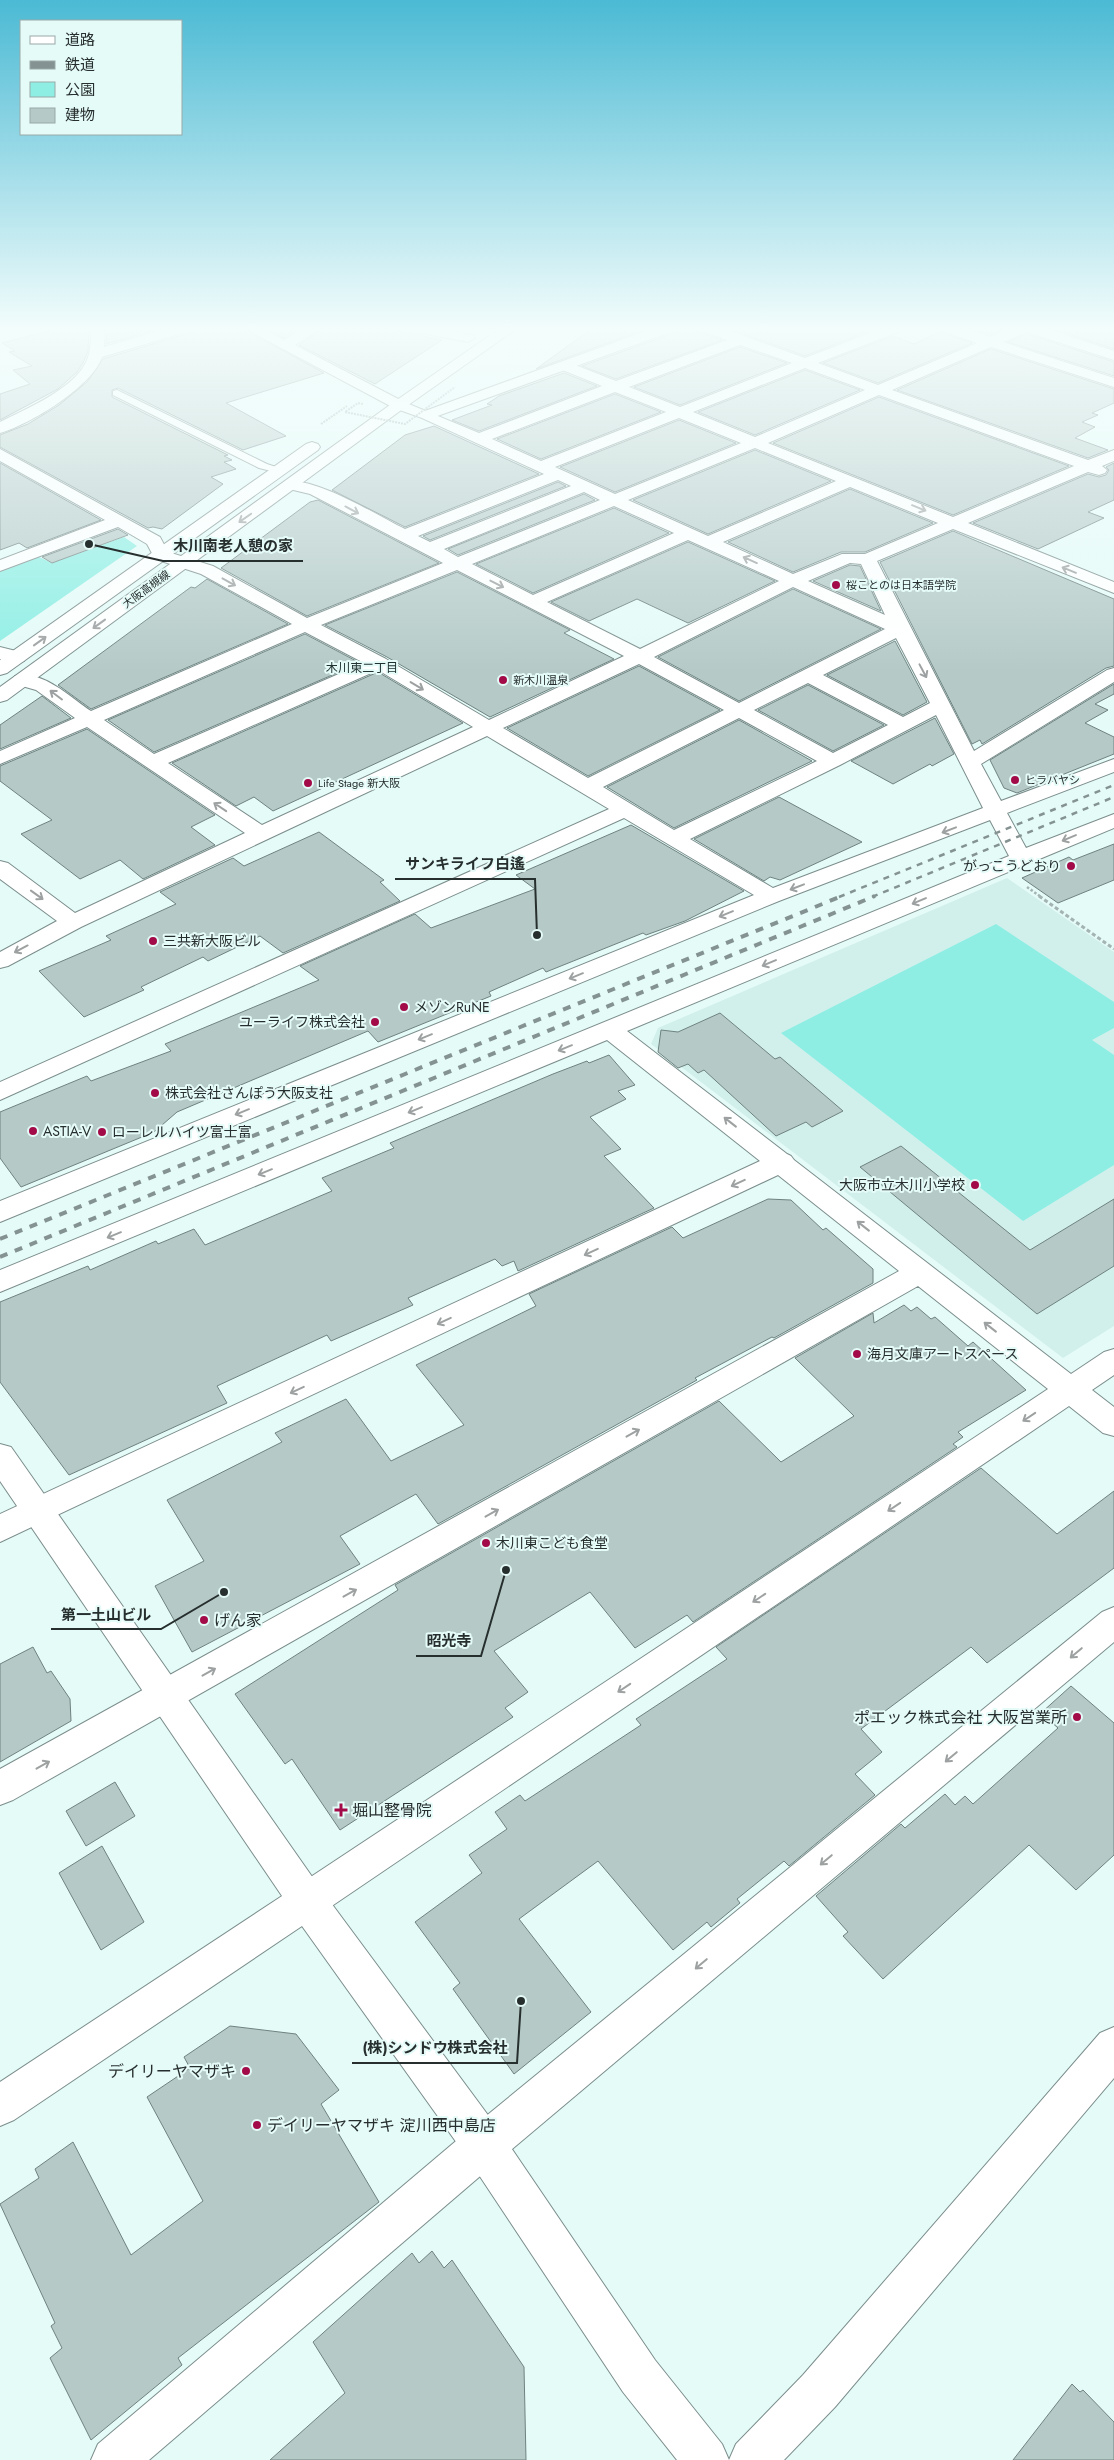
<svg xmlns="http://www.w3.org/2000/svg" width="1114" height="2460" viewBox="0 0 1114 2460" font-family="Jost,'Noto Sans JP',sans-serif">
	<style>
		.built { fill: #d1f0ec }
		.green { fill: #8eeee4 }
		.building { fill: #b5cac7; stroke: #6f8280 }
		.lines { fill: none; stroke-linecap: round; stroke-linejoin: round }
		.lane-casing { stroke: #7b8e8c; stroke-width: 2 }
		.street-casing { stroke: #7b8e8c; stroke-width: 2 }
		.secondary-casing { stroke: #7b8e8c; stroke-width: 2 }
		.primary-casing { stroke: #7b8e8c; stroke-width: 2 }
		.path-far2 { stroke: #a3b4b2; stroke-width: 2; stroke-dasharray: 2 1; stroke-linecap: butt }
		.path-far1 { stroke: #a3b4b2; stroke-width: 2.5; stroke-dasharray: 2.5 2; stroke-linecap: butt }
		.path { stroke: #a3b4b2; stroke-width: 3; stroke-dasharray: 4 2.5; stroke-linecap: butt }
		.lane { fill: #fff; fill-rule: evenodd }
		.street { fill: #fff; fill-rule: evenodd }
		.secondary { fill: #fff; fill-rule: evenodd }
		.primary { fill: #fff; fill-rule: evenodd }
		.rail-far1 { stroke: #849391; stroke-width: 2.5; stroke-dasharray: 6 6; stroke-linecap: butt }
		.rail { stroke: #849391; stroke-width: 4; stroke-dasharray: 8 8; stroke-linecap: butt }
		.path-bridge { stroke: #a3b4b2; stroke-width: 2; stroke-dasharray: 2 1; stroke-linecap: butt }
		.oneway { stroke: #9ea1a1 }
		.poi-dot { fill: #a30b48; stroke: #e5fbf8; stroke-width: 2 }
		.labels { text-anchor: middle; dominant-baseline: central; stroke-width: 4; stroke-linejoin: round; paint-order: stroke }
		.far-poi-label { font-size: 11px; fill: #272f2e; stroke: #e5fbf8; text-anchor: start }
		.far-street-label { font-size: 11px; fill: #272f2e; stroke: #e5fbf8 }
		.far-neighbourhood-label { font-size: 12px; fill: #213230; stroke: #e5fbf8 }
		.poi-label { font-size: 14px; fill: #272f2e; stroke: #e5fbf8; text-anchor: start }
		.near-poi-label { font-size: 16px; fill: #272f2e; stroke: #e5fbf8; text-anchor: start }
		.leader { fill: none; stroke: #272f2e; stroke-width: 2 }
		.callout-dot { fill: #272f2e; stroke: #e5fbf8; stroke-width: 2 }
		.callout-label { font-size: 15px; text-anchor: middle; font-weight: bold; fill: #272f2e; stroke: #e5fbf8; stroke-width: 4; stroke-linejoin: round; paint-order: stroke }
	</style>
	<rect width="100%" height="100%" fill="#e5fbf8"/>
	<path class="built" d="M909,327H931L973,341L945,353L891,335Z
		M1007,878L1114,952V1326L1063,1358L651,1044L658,1028Z"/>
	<path class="green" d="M124,537L137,546L0,641V572L39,557L52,563Z
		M996,924L1114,1002V1028L1092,1040L1114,1055V1165L1023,1221L781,1033Z"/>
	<path class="building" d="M64,327H89L88,351L83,363L77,372L58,389L0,420V394L30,384L13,370L32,366L9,352L15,351L2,343Z
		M107,327H165L106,344Z
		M196,327H240L324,373L226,403L286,436L243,450L118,388L112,390V397L228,455L224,456L232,460L224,462L236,469L211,477L223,484L162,529L153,527L148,528L0,447V435L28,424L59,405L87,382L103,359L193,332Z
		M264,327H301L284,338Z
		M324,327H378L442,340L375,384L299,345Z
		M594,327H651L536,369Z
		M680,327H696L699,332L722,340L616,379L582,366L677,332Z
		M725,327H867L874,329L805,356Z
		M966,327H1009L990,335Z
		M1048,327H1114V349Z
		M940,332L972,343L878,383L823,363L893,336L914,344Z
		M1027,334L1114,362V376L1008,342Z
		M740,347L787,363L680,405L634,387Z
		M991,349L1114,389V403L1092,413L1098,415L1082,422L1095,427L1075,438L1108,450L1088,458L897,390Z
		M805,370L860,390L755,435L698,412Z
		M564,373L597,386L479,431L452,420L492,405L487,404L499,396Z
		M615,394L661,412L541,459L497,439Z
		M879,397L1069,466L953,515L773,443Z
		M679,420L736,443L615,492L560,467Z
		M434,426L539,474L405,527L332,490L405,435Z
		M755,450L831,481L708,534L633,500Z
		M0,463L101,520L27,548L19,543L0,550Z
		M1114,463V500L1088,512L1104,518L1038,549L973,523L1088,474L1099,477L1106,475L1109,470L1106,467Z
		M558,482L566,486L430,540L423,536Z
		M850,489L933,523L865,552H841L793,572L728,542Z
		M584,494L595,500L458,555L448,549Z
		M318,500L439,563L307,616L221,568L310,502Z
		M614,508L669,533L533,593L476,564Z
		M118,529L128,535L52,563L42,557Z
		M953,531L1114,599V666L1106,668L982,744L980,740L972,744L880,562Z
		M688,542L775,581L688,623L637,599L589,621L551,602Z
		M850,565L860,566L881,611L813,581Z
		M457,572L570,630L564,633L614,659L490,717L387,657L325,625Z
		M207,579L288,624L91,709L58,685L191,587L195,588Z
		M793,589L881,629L739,701L658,657Z
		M305,634L360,663L154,752L108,720Z
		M895,641L927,702L903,715L827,675Z
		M639,666L720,710L588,776L507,728Z
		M378,672L463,723L273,811L254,797L236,806L172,763Z
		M1114,684V694L1095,704L1108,710L1085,723L1114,737V754L1017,793L1004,788L990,760Z
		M808,685L884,725L833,751L758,710Z
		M42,696L71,718L0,749V725Z
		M935,718L954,754L932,766L930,764L893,784L851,761Z
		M739,720L812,761L674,828L607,787Z
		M87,729L215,815L191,827L215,845L143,879L120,860L80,879L21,834L52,820L0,781V766Z
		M779,797L862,842L780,880L770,877L764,881L694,839Z
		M631,825L744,891L685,921L646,935L643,933L546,972L543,968L489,992L491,996L378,1042L368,1031L177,1112L154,1132L21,1187L0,1158V1112L87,1076L91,1081L171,1051L165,1044L319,980L300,966L415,914L431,928L535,889L516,875Z
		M319,832L384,880L380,882L400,901L283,953L260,936L208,961L203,957L141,987L144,990L84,1017L39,971L111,940L106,936L176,904L160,892L233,858L244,866Z
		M1114,844V880L1058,903L1022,878L1069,857L1073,860Z
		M720,1013L775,1059L780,1057L843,1111L812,1127L806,1122L776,1136L704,1070L698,1073L688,1064L678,1068L658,1052L661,1030L678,1032Z
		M609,1055L635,1085L618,1091L626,1099L590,1117L621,1149L604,1156L654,1208L518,1271L514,1261L502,1266L495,1259L408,1298L413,1305L331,1341L327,1335L217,1386L227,1403L69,1475L0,1382V1302L88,1266L90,1270L156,1241L158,1244L194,1229L205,1245L332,1191L322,1178L394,1148L390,1143L553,1074L587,1061L589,1063Z
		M901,1146L1030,1250L1114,1199V1266L1037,1314L860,1167Z
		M768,1199L791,1200L823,1230L826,1228L873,1269V1283L774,1338L772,1337L695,1378L697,1380L438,1524L416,1494L340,1536L360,1564L192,1652L155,1586L204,1561L167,1500L282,1442L275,1433L346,1399L391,1461L464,1425L416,1365L536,1306L529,1294L672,1227L683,1238Z
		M904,1305L911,1311L917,1307L931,1319L935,1317L968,1346L973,1342L1026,1390L958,1432L963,1437L953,1444L957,1447L693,1622L687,1615L635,1648L590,1592L494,1651L528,1692L505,1708L513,1717L340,1830L292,1759L285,1764L235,1694L398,1590L395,1585L719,1401L781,1462L854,1416L795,1358L873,1313L874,1323Z
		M981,1468L1057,1534L1114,1491V1568L987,1663L971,1647L861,1729L882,1752L855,1774L875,1795L789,1866L784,1861L737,1899L740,1903L711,1927L707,1922L673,1950L598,1861L519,1919L591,2012L514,2074L453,1989L460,1983L415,1922L482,1873L469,1855L507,1829L495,1812L520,1795L525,1801L641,1725L636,1719L727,1659L716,1647Z
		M33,1647L47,1673L51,1671L70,1699L71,1721L0,1762V1664Z
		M1071,1686L1114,1723V1855L1076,1890L1029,1845L883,1979L843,1936L848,1932L816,1896L901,1824L905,1828L945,1794L955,1805L965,1796L973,1804L1058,1728L1041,1713Z
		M115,1782L135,1816L86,1846L66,1811Z
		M102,1846L144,1922L101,1950L59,1873Z
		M230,2026L296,2034L339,2090L321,2104L379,2202L178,2358L182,2365L91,2440L50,2358L62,2348L51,2326L55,2323L0,2204L39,2178L35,2169L73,2142L131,2255L203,2201L147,2097L190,2068L184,2057Z
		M432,2251L444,2268L452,2260L524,2367L526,2460H270L345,2393L313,2342L412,2253L419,2263Z
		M1072,2384L1080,2392L1083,2390L1114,2422V2460H1013Z"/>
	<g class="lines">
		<g class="lane-casing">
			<path id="lane" d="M117,390L267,464L285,470L279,473L259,468L113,395V391Z"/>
		</g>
		<g class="street-casing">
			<path id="street" d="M91,327H105L104,347L172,327H194L192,330L102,357C92,387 29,425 0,433V422C26,409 71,390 85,364C91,354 91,340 91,327Z
				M242,327H260L284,340L305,327H322L295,345L404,402L479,433L602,386L560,369L558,366L560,363H570L616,381L727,340L700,330L698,327H719L805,358L885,327H905L903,330L818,363L878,385L977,343L939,330L937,327H959L990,337L1014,327H1041L1114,351V360L1027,332L1003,342L1114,378V387L991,347L892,390L1088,460L1114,450V461L1102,466L1107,470L1105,473L1099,475L1088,472L968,523L1114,582V593L953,529L877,561L974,751L1107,670L1114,668V682L981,764L1001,801L1114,759V772L1007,813L1026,848L1114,814V828L627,1031L787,1154L791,1156L794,1160L1071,1374L1104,1352L1114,1349V1375L1092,1390L1114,1407V1436L1103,1433L1069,1406L320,1914L307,1919L294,1914L288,1901L294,1888L1048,1389L918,1286L13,1800L0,1805V1769L899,1271L778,1175L0,1542V1514L760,1161L607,1040L0,1292V1270L1009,856L990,820L779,901L0,1222V1201L754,895L624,818L0,1100V1082L609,809L487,736L81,927L8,966L0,968V952L57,921L0,879V861L8,863L75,913L245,833L87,727L0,764V751L75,718L36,690L15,684L12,680L15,676C42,669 70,697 91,711L292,624L201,574L155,559L147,544L118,527L0,571V560L105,520L0,461V449L160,537L168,552L213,566L307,618L443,563L310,494L285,488L283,485L285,482C313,475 378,516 405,529L544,474L422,418L394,408ZM740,345L792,363L680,407L629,387ZM805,368L865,390L755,437L693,412ZM615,392L666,412L541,461L492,439ZM879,395L1074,466L953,517L768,443ZM679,418L741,443L615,494L555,467ZM755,448L836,481L708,536L628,500ZM558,480L571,486L430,542L418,536ZM850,487L938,523L865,554H842L793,574L723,542ZM584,492L600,500L458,557L444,549ZM614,506L674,533L533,595L472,564ZM688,540L779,581L640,649L547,602ZM850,563L861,564L885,615L808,581ZM457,570L624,656L489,720L386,659L321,625ZM793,587L885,629L739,703L654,657ZM305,632L364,663L154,754L104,720ZM896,638L930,703L903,717L823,675ZM639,664L724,710L588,778L503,728ZM378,670L473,727L262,825L168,763ZM808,683L888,725L833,753L754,710ZM936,715L983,808L773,888L690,839L840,765ZM739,718L817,761L674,830L603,787Z
				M404,327H434L473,335L475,338L468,342L411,331Z
				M0,647L24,653L26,657L24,661L17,663L0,659Z
				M1114,1607V1642L499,2160L149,2460H91L98,2444L469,2130L1102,1612Z"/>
		</g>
		<g class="secondary-casing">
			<path id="secondary" d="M657,327H678L676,330L432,418L427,420L419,415L422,412Z
				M0,1444L11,1447L320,1888L499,2130L655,2360L722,2444L729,2460H677L623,2392L469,2160L302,1926L14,2120L0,2126V2082L282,1896L0,1481Z
				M1114,2027V2078L835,2407L784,2460H729L736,2444L803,2375L1100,2033Z"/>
		</g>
		<g class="primary-casing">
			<path id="primary" d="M502,327H519L404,408L7,700L0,702V687L394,402Z
				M312,442L318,444L320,447L318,450L7,673L0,675V660L306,444Z"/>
		</g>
		<path class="path-far2" d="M321,424L347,406"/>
		<path class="path-far1" d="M1027,887L1041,897"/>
		<path class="path" d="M1039,896L1114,949"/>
		<use href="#lane" class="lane"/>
		<use href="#street" class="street"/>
		<use href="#secondary" class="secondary"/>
		<use href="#primary" class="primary"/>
		<path class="rail-far1" d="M839,897L1114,785
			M872,897L1114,797"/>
		<path class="rail" d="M0,1239L842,896
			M0,1257L875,896"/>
		<path class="path-bridge" d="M363,404L358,403L345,412L405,424L455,387"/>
	</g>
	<defs><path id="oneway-shaft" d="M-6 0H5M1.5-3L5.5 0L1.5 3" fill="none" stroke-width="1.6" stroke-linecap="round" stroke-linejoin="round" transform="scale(1.25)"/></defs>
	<g class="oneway">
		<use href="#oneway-shaft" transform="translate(919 508) rotate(22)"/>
		<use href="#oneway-shaft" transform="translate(352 510) rotate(28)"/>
		<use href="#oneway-shaft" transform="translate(245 518) rotate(145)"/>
		<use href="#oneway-shaft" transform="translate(750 560) rotate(-156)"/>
		<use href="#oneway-shaft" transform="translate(1069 570) rotate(-158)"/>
		<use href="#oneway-shaft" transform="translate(229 582) rotate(29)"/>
		<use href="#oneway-shaft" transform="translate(497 584) rotate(27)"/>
		<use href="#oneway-shaft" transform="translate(99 624) rotate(144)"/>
		<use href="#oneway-shaft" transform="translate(40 641) rotate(-36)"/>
		<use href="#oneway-shaft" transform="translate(923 671) rotate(62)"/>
		<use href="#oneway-shaft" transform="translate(417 686) rotate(31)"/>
		<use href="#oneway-shaft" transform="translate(56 695) rotate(-143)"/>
		<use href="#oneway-shaft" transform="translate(220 807) rotate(-146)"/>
		<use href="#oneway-shaft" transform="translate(949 830) rotate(159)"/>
		<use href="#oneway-shaft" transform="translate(1069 838) rotate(157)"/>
		<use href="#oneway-shaft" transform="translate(797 887) rotate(159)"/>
		<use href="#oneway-shaft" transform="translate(37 895) rotate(36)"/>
		<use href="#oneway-shaft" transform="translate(919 901) rotate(157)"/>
		<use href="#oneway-shaft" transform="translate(726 914) rotate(158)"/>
		<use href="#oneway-shaft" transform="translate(21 949) rotate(152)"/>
		<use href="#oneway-shaft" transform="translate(769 963) rotate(157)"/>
		<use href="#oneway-shaft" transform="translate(576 976) rotate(158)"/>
		<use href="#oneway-shaft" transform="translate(425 1037) rotate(158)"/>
		<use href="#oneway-shaft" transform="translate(565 1048) rotate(158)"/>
		<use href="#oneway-shaft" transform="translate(415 1110) rotate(158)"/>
		<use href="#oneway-shaft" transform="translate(242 1112) rotate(158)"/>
		<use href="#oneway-shaft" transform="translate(730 1122) rotate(-142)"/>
		<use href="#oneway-shaft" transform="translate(265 1172) rotate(158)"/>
		<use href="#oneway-shaft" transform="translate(738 1183) rotate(155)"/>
		<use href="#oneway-shaft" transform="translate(863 1226) rotate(-142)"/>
		<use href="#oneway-shaft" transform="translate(114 1235) rotate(158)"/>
		<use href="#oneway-shaft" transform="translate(591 1252) rotate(155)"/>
		<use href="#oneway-shaft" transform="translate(444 1321) rotate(155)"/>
		<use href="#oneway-shaft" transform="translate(990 1327) rotate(-142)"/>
		<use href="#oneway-shaft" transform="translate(297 1390) rotate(155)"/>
		<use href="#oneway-shaft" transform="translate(1029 1417) rotate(146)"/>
		<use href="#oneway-shaft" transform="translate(633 1433) rotate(-29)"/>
		<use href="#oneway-shaft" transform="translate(894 1507) rotate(146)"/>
		<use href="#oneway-shaft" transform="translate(492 1513) rotate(-29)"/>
		<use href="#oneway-shaft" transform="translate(350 1593) rotate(-29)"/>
		<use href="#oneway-shaft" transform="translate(759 1598) rotate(146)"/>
		<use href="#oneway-shaft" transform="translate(1076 1653) rotate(140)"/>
		<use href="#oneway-shaft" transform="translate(209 1672) rotate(-29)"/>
		<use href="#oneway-shaft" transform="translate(624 1688) rotate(146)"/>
		<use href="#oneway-shaft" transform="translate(951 1757) rotate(140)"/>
		<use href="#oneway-shaft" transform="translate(43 1765) rotate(-29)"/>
		<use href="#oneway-shaft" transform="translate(826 1860) rotate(140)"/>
		<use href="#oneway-shaft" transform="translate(701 1964) rotate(140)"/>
	</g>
	<linearGradient id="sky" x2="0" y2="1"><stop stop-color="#4bbad4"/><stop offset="0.49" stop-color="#f3fdfc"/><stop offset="1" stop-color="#f3fdfc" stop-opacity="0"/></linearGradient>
	<rect width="1114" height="672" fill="url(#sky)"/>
	<g class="poi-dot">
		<circle cx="836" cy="585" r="5"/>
		<circle cx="503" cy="680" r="5"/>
		<circle cx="1015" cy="780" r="5"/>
		<circle cx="308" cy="783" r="5"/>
		<circle cx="1071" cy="866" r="5"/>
		<circle cx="153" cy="941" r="5"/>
		<circle cx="404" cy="1007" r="5"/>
		<circle cx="375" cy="1022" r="5"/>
		<circle cx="155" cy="1093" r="5"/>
		<circle cx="33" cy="1131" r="5"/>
		<circle cx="102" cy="1132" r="5"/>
		<circle cx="975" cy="1185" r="5"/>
		<circle cx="857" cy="1354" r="5"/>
		<circle cx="486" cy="1543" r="5"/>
		<circle cx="204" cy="1620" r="5"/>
		<circle cx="1077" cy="1717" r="5"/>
		<path d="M338.5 1802.5h5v5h5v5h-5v5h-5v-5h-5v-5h5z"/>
		<circle cx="246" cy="2071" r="5"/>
		<circle cx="257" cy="2125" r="5"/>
	</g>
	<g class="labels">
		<g class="far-poi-label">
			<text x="846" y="585">桜ことのは日本語学院</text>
			<text x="513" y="680">新木川温泉</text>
			<text x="1025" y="780">ヒラバヤシ</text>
			<text x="318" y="783">Life Stage 新大阪</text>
		</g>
		<g class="far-street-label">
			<text transform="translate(146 589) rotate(-36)">大阪高槻線</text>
		</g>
		<g class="far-neighbourhood-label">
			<text x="362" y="668">木川東二丁目</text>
		</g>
		<g class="poi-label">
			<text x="1061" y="866" text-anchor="end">がっこうどおり</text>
			<text x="163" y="941">三共新大阪ビル</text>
			<text x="414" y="1007">メゾンRuNE</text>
			<text x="365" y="1022" text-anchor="end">ユーライフ株式会社</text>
			<text x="165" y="1093">株式会社さんぽう大阪支社</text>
			<text x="43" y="1131">ASTIA-V</text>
			<text x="112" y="1132">ローレルハイツ富士富</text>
			<text x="965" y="1185" text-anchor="end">大阪市立木川小学校</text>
			<text x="867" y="1354">海月文庫アートスペース</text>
			<text x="496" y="1543">木川東こども食堂</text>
		</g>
		<g class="near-poi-label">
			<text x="214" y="1620">げん家</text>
			<text x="1067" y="1717" text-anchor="end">ポエック株式会社 大阪営業所</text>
			<text x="352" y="1810">堀山整骨院</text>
			<text x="236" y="2071" text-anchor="end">デイリーヤマザキ</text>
			<text x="267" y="2125">デイリーヤマザキ 淀川西中島店</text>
		</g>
	</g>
	<path class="leader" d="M89 544L163 561H303M537 935L535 879H395M224 1592L161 1629H51M506 1570L481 1656H416M521 2001L517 2063H352"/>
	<g class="callout-dot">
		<circle cx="89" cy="544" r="5"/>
		<circle cx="537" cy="935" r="5"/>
		<circle cx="224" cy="1592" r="5"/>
		<circle cx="506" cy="1570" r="5"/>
		<circle cx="521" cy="2001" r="5"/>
	</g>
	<g class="callout-label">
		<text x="233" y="551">木川南老人憩の家</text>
		<text x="465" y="869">サンキライフ白遙</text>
		<text x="106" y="1620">第一土山ビル</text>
		<text x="449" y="1646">昭光寺</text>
		<text x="435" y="2053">(株)シンドウ株式会社</text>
	</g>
	<rect x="20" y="20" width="162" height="115" fill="#e5fbf8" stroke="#99a9a7"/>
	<rect x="30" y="36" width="25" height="8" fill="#ffffff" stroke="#99a9a7"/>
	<text x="65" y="45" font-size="15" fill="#272f2e">道路</text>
	<rect x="30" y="61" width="25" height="8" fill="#849391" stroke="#99a9a7"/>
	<text x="65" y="70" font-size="15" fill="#272f2e">鉄道</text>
	<rect x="30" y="82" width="25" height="15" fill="#8eeee4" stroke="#99a9a7"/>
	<text x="65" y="95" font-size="15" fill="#272f2e">公園</text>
	<rect x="30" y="108" width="25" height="15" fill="#b5cac7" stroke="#99a9a7"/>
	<text x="65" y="120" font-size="15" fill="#272f2e">建物</text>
</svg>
